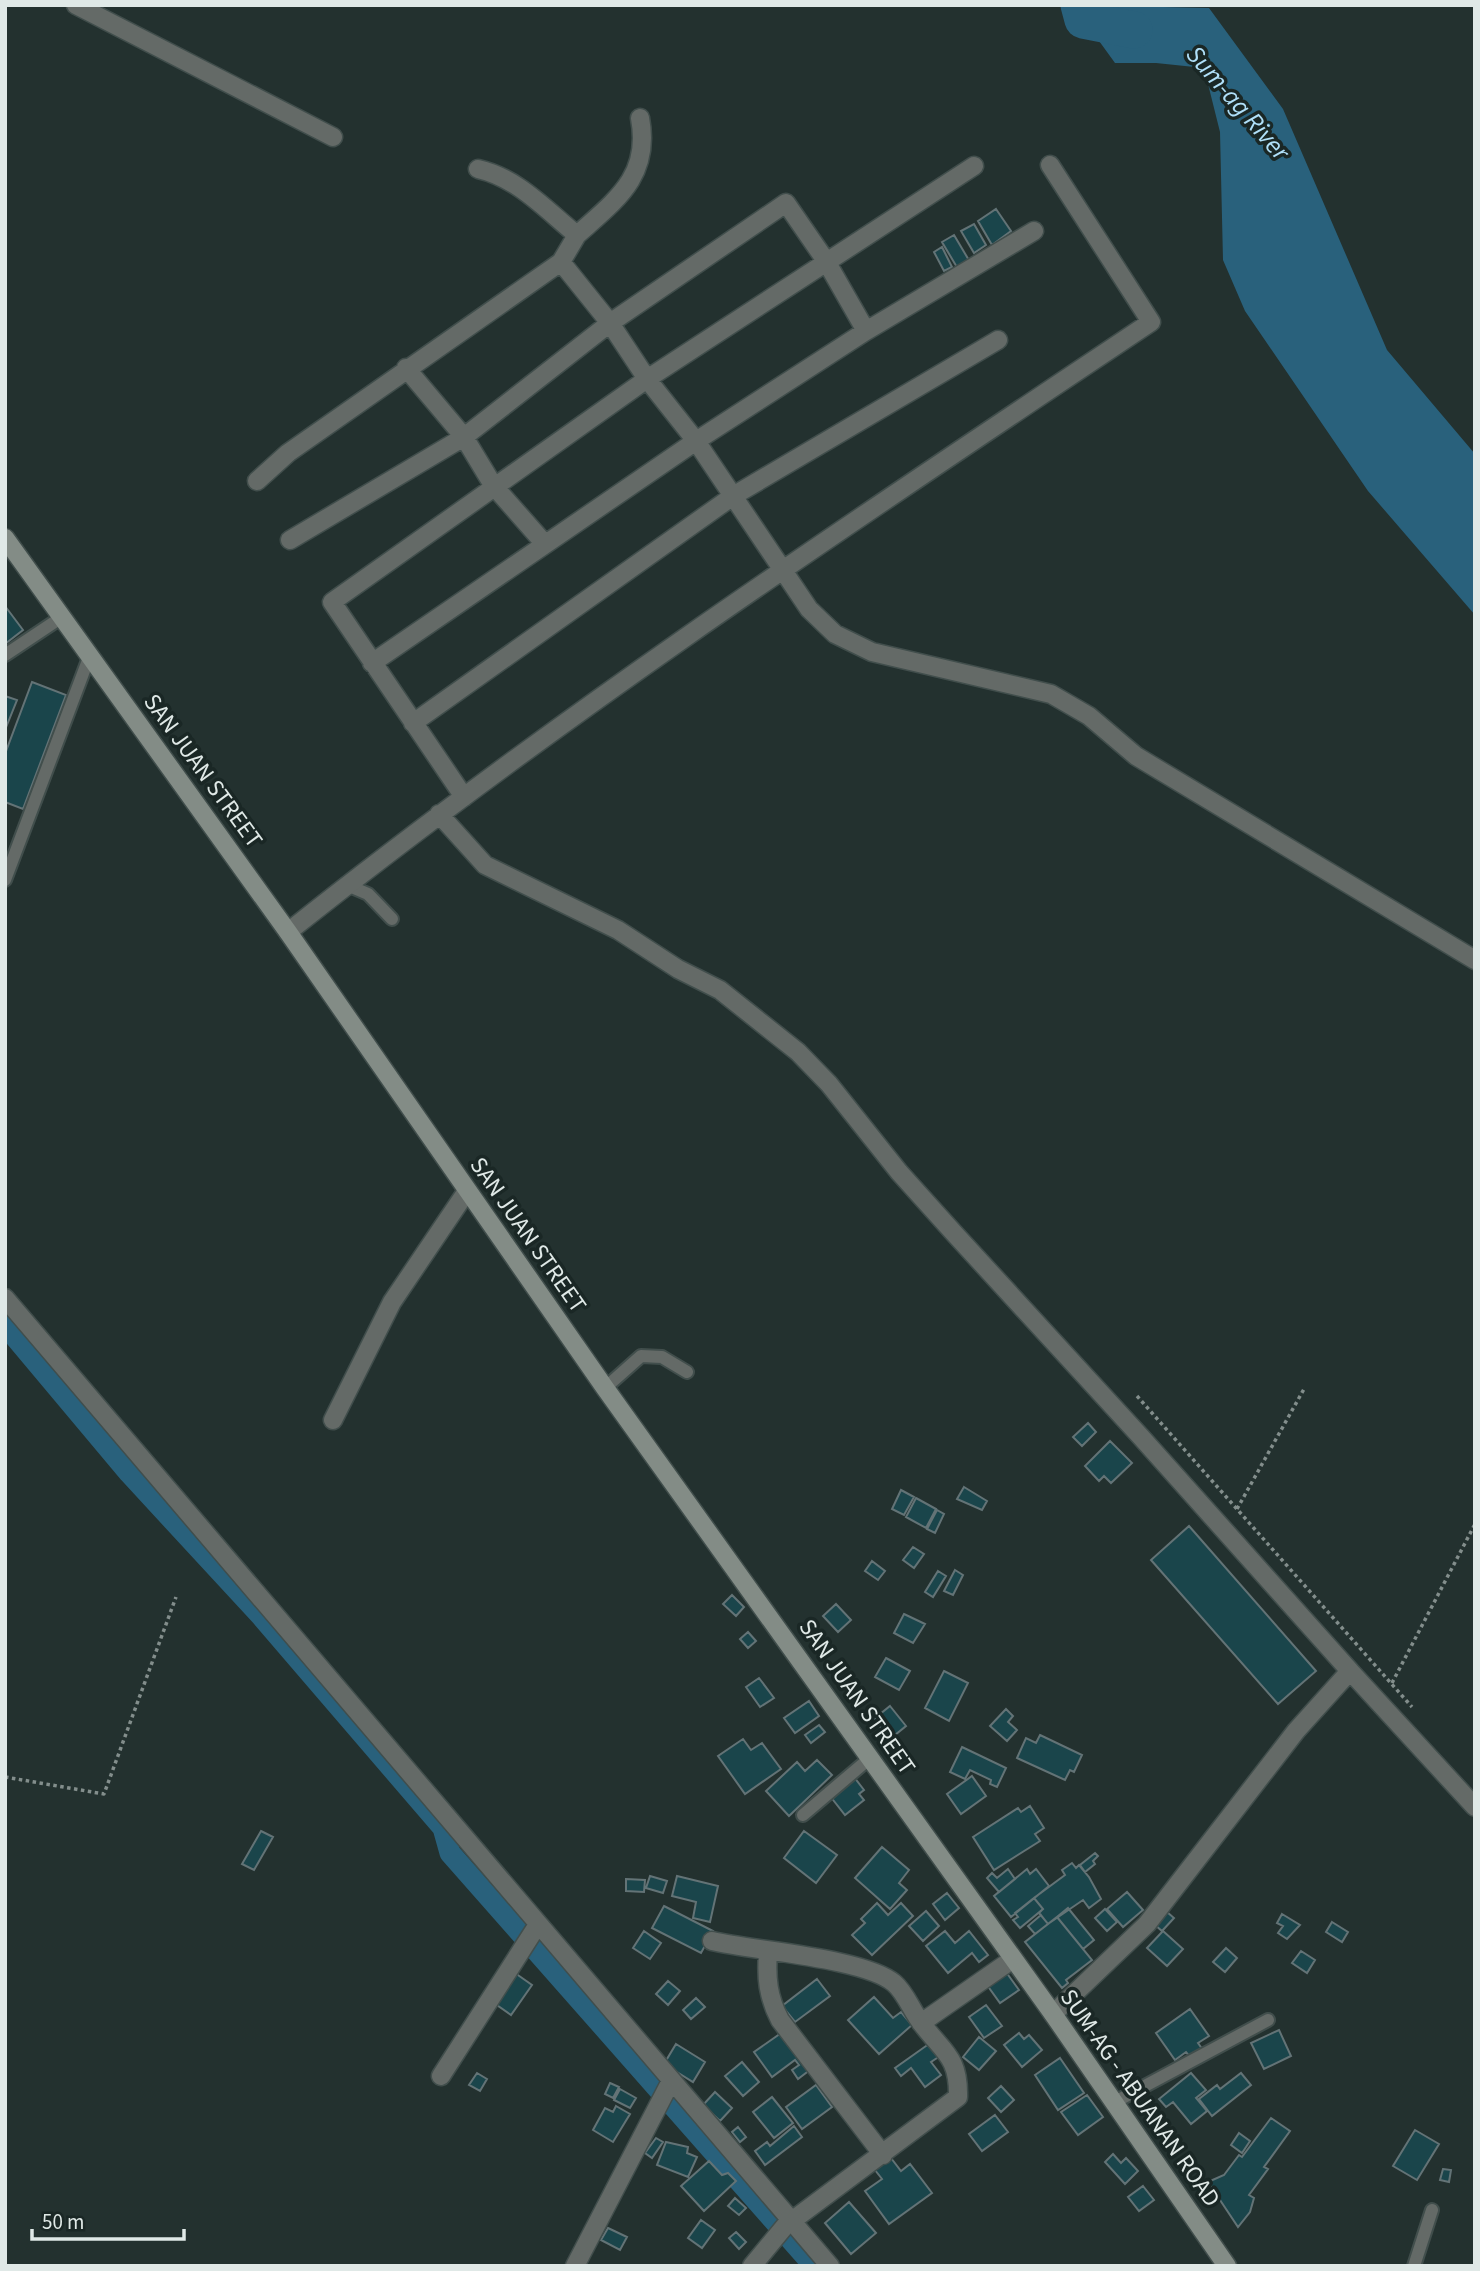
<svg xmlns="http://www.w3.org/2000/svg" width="1480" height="2271" viewBox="0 0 1480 2271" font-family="'Source Sans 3',sans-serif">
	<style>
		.water { fill: #29617c }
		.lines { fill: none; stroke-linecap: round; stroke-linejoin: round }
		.canal { stroke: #29617c; stroke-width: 21 }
		.river { stroke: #29617c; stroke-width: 37 }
		.building { fill: #1a454b; stroke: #637376; stroke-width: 2 }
		.lane-casing { stroke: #414e4c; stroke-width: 16 }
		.street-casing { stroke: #414e4c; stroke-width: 21 }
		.secondary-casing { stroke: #414e4c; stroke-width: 21 }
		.path { stroke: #838e8c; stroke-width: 3.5; stroke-dasharray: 3.5 3.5; stroke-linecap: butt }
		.lane { stroke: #646a67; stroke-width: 12 }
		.street { stroke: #646a67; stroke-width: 18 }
		.secondary { stroke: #838c86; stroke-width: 18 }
		.labels { text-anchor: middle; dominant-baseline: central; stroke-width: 7; stroke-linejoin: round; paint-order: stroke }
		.street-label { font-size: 24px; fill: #e0e9e7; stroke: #1a2725 }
		.water-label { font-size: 26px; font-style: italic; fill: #b0e0f9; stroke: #1a2725 }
	</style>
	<rect width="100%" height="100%" fill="#23312f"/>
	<path class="water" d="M1073,5L1209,8L1283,109L1387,350L1475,454V615L1368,491L1245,311L1223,260L1220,132L1204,68L1156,63H1115Z"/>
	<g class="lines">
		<path class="canal" d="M5,1325L129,1473L261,1616L443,1828L450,1853L814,2266"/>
		<path class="river" d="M1079,5L1083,20L1134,30"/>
	</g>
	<path class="building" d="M996,209L1011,231L992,245L978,221Z
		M974,224L986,245L974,253L961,231Z
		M954,235L970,262L958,269L942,242Z
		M942,247L952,267L944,271L934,252Z
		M5,606L23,630L5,644Z
		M32,682L66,695L23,809L5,802V754Z
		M5,696L17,700L5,730Z
		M1088,1423L1096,1432L1082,1446L1073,1437Z
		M1110,1441L1132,1463L1111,1483L1104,1476L1099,1481L1085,1466Z
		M964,1487L987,1501L982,1510L957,1499Z
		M901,1490L914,1497L904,1515L892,1509Z
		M916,1498L936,1509L926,1528L906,1517Z
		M937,1510L944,1514L935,1533L927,1529Z
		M1189,1526L1316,1671L1278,1704L1151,1560Z
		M913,1547L924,1554L914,1568L903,1560Z
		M872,1561L885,1571L878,1580L865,1571Z
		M955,1570L963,1575L953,1595L944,1591Z
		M938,1571L946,1576L933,1597L925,1592Z
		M732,1595L744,1607L736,1616L723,1604Z
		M836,1604L851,1620L838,1632L823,1616Z
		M904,1614L925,1624L913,1643L894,1633Z
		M748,1632L756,1641L748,1648L740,1639Z
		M886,1658L910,1671L899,1690L875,1677Z
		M944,1671L968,1683L949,1721L925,1708Z
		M759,1678L774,1698L760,1707L746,1687Z
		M809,1701L819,1716L795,1733L784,1718Z
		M890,1706L906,1726L890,1739L874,1719Z
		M1006,1709L1013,1716L1008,1722L1017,1730L1007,1741L990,1726Z
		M819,1725L825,1732L811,1743L805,1735Z
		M1040,1735L1082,1755L1074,1772L1070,1770L1065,1780L1017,1758L1026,1738L1036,1743Z
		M743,1739L751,1750L762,1743L781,1769L745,1794L718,1756Z
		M962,1747L1006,1768L997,1787L990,1784L991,1780L970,1770L965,1779L950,1772Z
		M817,1760L832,1775L789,1816L766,1791L797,1762L805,1771Z
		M972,1776L986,1796L961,1814L947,1794Z
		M854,1777L864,1790L859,1794L864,1800L845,1815L830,1796Z
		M1030,1806L1044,1828L1035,1834L1040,1841L994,1870L973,1837L1018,1808L1021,1812Z
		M261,1831L273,1837L254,1870L242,1864Z
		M804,1831L837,1855L816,1883L784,1858Z
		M882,1847L909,1870L899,1883L907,1890L890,1909L855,1878Z
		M1095,1853L1098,1856L1093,1861L1095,1864L1085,1872L1080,1865Z
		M1072,1863L1076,1868L1079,1865L1089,1877L1101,1899L1089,1908L1083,1900L1048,1924L1039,1913L1043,1909L1034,1898L1065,1875L1062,1870Z
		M1008,1869L1015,1879L999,1892L987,1878L992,1873L997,1878Z
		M1027,1869L1030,1874L1036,1869L1049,1886L1011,1917L994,1896Z
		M650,1876L667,1881L663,1893L646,1888Z
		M677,1876L718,1886L710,1922L693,1918L696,1902L672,1896Z
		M626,1879L645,1880L644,1892L626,1891Z
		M1127,1892L1143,1910L1123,1927L1107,1909Z
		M947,1893L959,1908L945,1920L933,1904Z
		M1034,1898L1043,1909L1020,1928L1013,1920L1018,1917L1015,1913Z
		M877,1903L888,1915L901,1903L913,1916L872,1955L852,1935L865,1923L861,1919Z
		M664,1906L713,1931L701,1953L652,1928Z
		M1068,1908L1094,1940L1083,1949L1057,1917Z
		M1105,1909L1117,1922L1107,1931L1095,1918Z
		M926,1911L939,1926L923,1941L909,1926Z
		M1167,1912L1174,1918L1162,1931L1155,1925Z
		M1282,1914L1300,1925L1287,1939L1278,1933L1283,1926L1277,1923Z
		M1041,1915L1048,1924L1035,1934L1028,1926Z
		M1057,1917L1092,1960L1066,1980L1068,1983L1062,1988L1025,1942Z
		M1332,1922L1348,1932L1342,1942L1326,1932Z
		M644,1931L661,1943L650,1959L633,1948Z
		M945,1931L955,1943L969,1931L988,1955L979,1962L972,1953L948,1973L926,1946Z
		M1163,1931L1183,1949L1167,1966L1147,1948Z
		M1226,1948L1237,1958L1225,1972L1213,1962Z
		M1301,1951L1315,1960L1307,1973L1292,1963Z
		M1006,1972L1019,1990L1000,2003L987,1985Z
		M515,1973L532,1985L511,2015L494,2003Z
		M817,1979L830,1996L795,2022L782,2006Z
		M668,1981L680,1991L668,2005L656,1994Z
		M874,1997L893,2018L901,2012L912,2025L879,2054L848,2020Z
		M696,1998L705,2007L691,2019L683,2010Z
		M986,2005L1002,2026L984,2038L969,2017Z
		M1190,2009L1209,2036L1198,2043L1203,2050L1191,2058L1186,2052L1175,2060L1156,2033Z
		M1279,2030L1291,2056L1264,2069L1251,2043Z
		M784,2031L811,2069L798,2079L792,2070L799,2065L795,2060L772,2077L754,2052Z
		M1019,2033L1024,2039L1029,2035L1042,2050L1022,2067L1004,2045Z
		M979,2037L996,2051L979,2070L963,2057Z
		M933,2041L943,2054L931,2062L941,2075L925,2087L911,2068L901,2076L895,2068Z
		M676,2044L705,2062L693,2082L664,2064Z
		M1060,2058L1084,2093L1058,2110L1035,2075Z
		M742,2062L759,2082L743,2096L725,2076Z
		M477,2073L487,2079L480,2091L469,2085Z
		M1191,2073L1206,2090L1196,2098L1207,2111L1191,2124L1173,2102L1166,2107L1159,2099Z
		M1241,2073L1251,2085L1212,2116L1199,2099L1217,2085L1220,2089Z
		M610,2083L619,2087L613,2098L605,2094Z
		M816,2085L832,2107L802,2129L786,2107Z
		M1001,2086L1014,2100L1001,2112L988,2098Z
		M620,2089L636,2098L630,2108L614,2100Z
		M715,2092L732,2108L720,2121L703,2105Z
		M1087,2095L1103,2117L1078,2135L1061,2112Z
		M772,2097L793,2123L774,2138L753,2112Z
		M616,2106L630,2114L613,2142L593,2130L605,2108L613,2112Z
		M995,2115L1008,2132L982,2151L969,2134Z
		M1271,2118L1290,2131L1264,2167L1268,2169L1249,2195L1254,2198L1250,2212L1238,2227L1208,2182L1224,2175L1239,2155L1242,2157Z
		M794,2126L802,2137L765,2165L755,2151L767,2142L770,2146Z
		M738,2127L746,2137L740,2142L732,2132Z
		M1415,2130L1439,2144L1417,2180L1393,2166Z
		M1239,2133L1250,2141L1242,2153L1231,2145Z
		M656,2138L663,2142L652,2158L645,2153Z
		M666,2142L688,2147L687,2153L697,2157L688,2177L657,2165Z
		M1113,2154L1121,2163L1126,2158L1138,2171L1125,2184L1105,2162Z
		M891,2158L901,2171L910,2164L932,2193L889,2224L865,2191L882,2179L875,2170Z
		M709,2161L722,2175L728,2173L736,2181L704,2211L681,2186Z
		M1443,2169L1451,2170L1449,2182L1440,2180Z
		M1143,2186L1154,2200L1139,2211L1128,2197Z
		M735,2198L746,2208L739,2215L728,2206Z
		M849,2202L876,2233L851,2254L825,2223Z
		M701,2220L715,2230L702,2248L688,2238Z
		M608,2228L627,2237L620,2250L601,2240Z
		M736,2232L746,2242L739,2249L729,2238Z"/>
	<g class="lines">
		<g class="lane-casing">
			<path id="lane" d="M5,655L62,617
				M5,880L90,655
				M347,885L368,894L392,919
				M605,1388L641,1356L662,1357L687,1372
				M803,1815L870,1758
				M1113,2103L1268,2020
				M1414,2266L1432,2210"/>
		</g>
		<g class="street-casing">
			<path id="street" d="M76,5L333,137
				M478,169C518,178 546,210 577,235L561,262
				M577,235C616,200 651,176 640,118
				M406,368L464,437L493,485L544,543
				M257,481L288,453L561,262L610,323L647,379L696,441L809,609L835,634L872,652L1051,694L1089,716L1136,756L1475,960
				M290,540L464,437L610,323L786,203L826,261L866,331
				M372,663L696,441L866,331L1034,231
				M413,723L733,496L998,340
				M464,797L332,602L647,379L974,166
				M439,814L485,865L618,930L678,969L720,990L798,1052L829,1084L899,1172L953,1232L1141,1437L1350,1671L1296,1731L1147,1924L1053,2014
				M288,932C564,712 858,518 1151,322L1050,165
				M5,1298L830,2266
				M333,1420L392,1302L467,1191
				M1350,1671L1475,1807
				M712,1941C755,1951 864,1958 894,1983C906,1993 912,2012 922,2024C944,2053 959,2057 958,2097L785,2226L752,2266
				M768,1952C766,1978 768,1997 780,2020L883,2155
				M921,2023L1013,1959
				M441,2076L537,1926
				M575,2266L671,2081"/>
		</g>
		<g class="secondary-casing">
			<path id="secondary" d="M5,538L288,932L605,1388L1053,2014L1227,2266"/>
		</g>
		<path class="path" d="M1137,1396L1412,1707
			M1237,1509L1304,1389
			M1392,1683L1475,1524
			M5,1777L104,1794L176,1597"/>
		<use href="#lane" class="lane"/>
		<use href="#street" class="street"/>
		<use href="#secondary" class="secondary"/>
	</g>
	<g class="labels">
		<g class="street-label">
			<text transform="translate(203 771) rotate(54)">SAN JUAN STREET</text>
			<text transform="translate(528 1235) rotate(55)">SAN JUAN STREET</text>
			<text transform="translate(857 1697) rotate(55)">SAN JUAN STREET</text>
			<text transform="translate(1140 2098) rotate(55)">SUM-AG - ABUANAN ROAD</text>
		</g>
		<g class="water-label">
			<text transform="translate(1238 103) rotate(49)">Sum-ag River</text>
		</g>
	</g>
	<rect width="1480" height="2271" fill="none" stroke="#e0e9e7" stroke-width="14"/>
	<path d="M32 2229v10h152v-10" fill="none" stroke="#e0e9e7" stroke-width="3.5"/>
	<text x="42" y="2229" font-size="21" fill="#e0e9e7" stroke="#1a2725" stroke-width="5" paint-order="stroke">50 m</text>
</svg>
